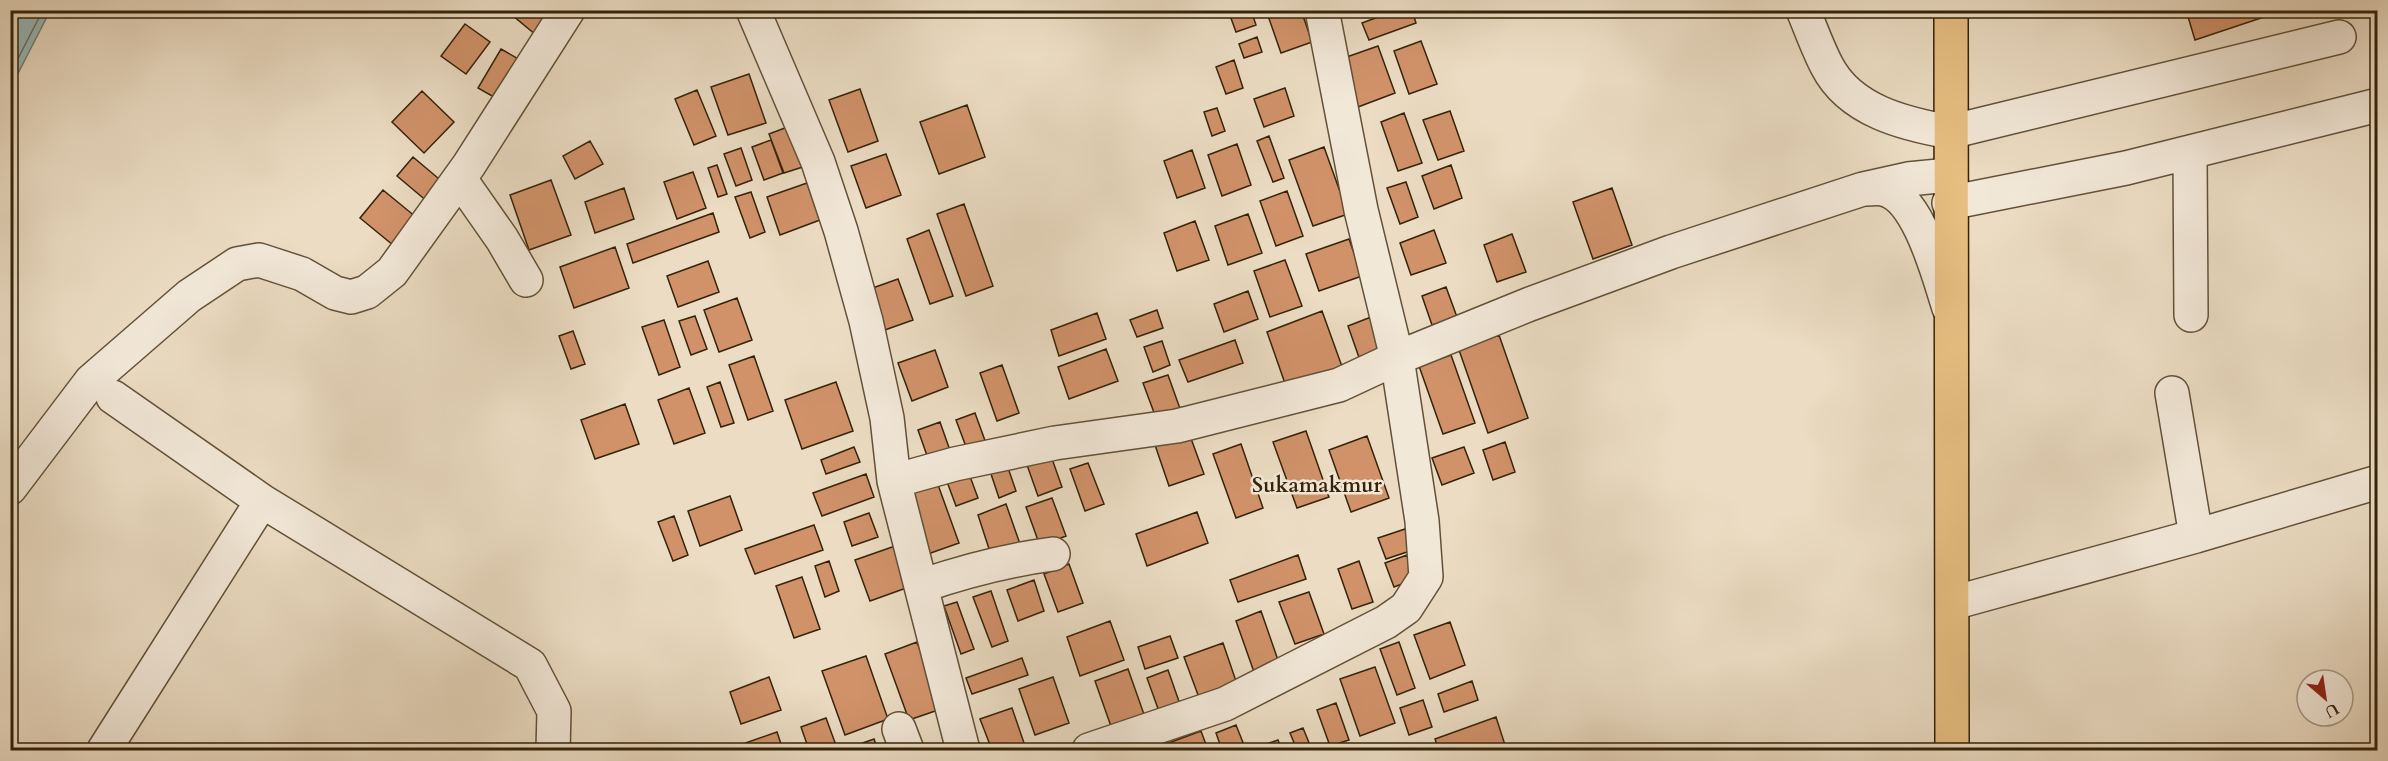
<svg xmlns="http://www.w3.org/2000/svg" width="2388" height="761" viewBox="0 0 2388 761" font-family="Cardo,serif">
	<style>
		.water { fill: #99baba; stroke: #717e73; stroke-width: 1.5 }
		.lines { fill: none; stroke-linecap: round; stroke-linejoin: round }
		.shore { stroke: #666e62; stroke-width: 1.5 }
		.building { fill: #d1926a; stroke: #342309; stroke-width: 1.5 }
		.minor-casing { stroke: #625138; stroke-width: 36 }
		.major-casing { stroke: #342309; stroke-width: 36 }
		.minor { stroke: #f2e8d8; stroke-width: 33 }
		.major { stroke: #e6be82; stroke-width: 33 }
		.labels { text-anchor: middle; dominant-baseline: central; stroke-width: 5; stroke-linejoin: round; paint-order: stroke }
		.quarter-label { font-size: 21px; font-weight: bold; fill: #342309; stroke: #f2e8d8 }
	</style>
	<rect width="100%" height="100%" fill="#ebdcc3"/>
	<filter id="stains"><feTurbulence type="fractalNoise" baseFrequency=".00333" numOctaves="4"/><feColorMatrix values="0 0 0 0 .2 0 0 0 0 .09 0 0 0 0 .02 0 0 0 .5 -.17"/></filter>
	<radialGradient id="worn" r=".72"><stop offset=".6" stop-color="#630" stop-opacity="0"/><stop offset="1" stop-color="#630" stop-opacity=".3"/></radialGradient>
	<path class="water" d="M11,10L50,11L11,87L10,11Z"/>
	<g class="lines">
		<path class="shore" d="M10,74L43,10"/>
	</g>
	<path class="building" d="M506,10H557L536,35Z
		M1228,10H1251L1256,25L1236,32Z
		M1266,10H1301L1312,42L1281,53Z
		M1397,10H1412L1416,23L1369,40L1362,23Z
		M2186,10H2285L2195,40Z
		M465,24L490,42L466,74L441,56Z
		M1257,37L1262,52L1244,58L1239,44Z
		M1421,41L1437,84L1409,94L1394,51Z
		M1378,46L1395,93L1358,107L1341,59Z
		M501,49L529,65L506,104L478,88Z
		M1234,60L1243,88L1226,94L1216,67Z
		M749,74L766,123L728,135L711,87Z
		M1285,88L1294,116L1264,127L1254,99Z
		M860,89L878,141L848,152L829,100Z
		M697,90L716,136L694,145L675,99Z
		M422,91L454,122L424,153L392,122Z
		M967,105L985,157L939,174L920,122Z
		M1217,108L1225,131L1212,136L1204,112Z
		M1450,111L1464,151L1438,160L1423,120Z
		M1404,113L1422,163L1398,171L1381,122Z
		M798,123L812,164L784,173L769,134Z
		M1269,136L1284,178L1273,182L1257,141Z
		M771,140L783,173L764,180L752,147Z
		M590,141L603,164L575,179L563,156Z
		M1237,144L1251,185L1222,196L1208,155Z
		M1324,147L1348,214L1313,226L1289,160Z
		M741,148L752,180L736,186L724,154Z
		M1192,150L1205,188L1177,198L1164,161Z
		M886,154L901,195L866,208L851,166Z
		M413,157L451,189L435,208L397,176Z
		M717,165L727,194L718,197L708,168Z
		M1451,165L1462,198L1434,209L1422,176Z
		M693,172L706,208L677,219L664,182Z
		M551,180L571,235L529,250L510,195Z
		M1406,182L1418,217L1400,224L1387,188Z
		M807,183L820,220L780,235L767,197Z
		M624,188L634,219L595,233L585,202Z
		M1612,188L1632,245L1593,259L1573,202Z
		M383,190L422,222L399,250L360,218Z
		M1287,191L1303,236L1276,246L1260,201Z
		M751,192L765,232L750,238L735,197Z
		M964,204L993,286L966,296L937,214Z
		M713,213L719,232L633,263L627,244Z
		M1248,214L1262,253L1228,265L1215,226Z
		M1195,221L1209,260L1177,271L1164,233Z
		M929,230L953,296L930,304L907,239Z
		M1434,230L1446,263L1411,275L1400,243Z
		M1512,234L1526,272L1497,282L1484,245Z
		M1349,239L1362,276L1319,291L1306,254Z
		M615,247L629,288L574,308L560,267Z
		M1285,260L1302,306L1270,317L1254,271Z
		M708,261L719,292L678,307L667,276Z
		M898,279L913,320L882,331L867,290Z
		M1446,287L1457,317L1432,325L1422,296Z
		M1248,291L1258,319L1224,332L1214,304Z
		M737,298L752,340L719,352L704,310Z
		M1157,310L1163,328L1137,337L1130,320Z
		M1322,311L1344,372L1288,392L1267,332Z
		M1097,313L1106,339L1059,356L1051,330Z
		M695,316L707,349L691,355L679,321Z
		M1371,317L1385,357L1362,366L1348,326Z
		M664,320L680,367L659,375L642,327Z
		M573,331L585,364L571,369L559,336Z
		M1499,335L1528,418L1488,433L1459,350Z
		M1235,340L1243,363L1188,382L1179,360Z
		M1162,341L1170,365L1153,372L1144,347Z
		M1106,349L1118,381L1069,399L1058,367Z
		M935,350L948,387L912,401L898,363Z
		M1451,355L1475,423L1443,434L1419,366Z
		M754,356L773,411L748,420L729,365Z
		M1002,365L1019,413L997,421L980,373Z
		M1168,375L1183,417L1159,426L1143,383Z
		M720,382L734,423L721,427L707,387Z
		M836,382L853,431L802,449L785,400Z
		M689,388L705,433L674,444L658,400Z
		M625,404L639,444L595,459L581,420Z
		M975,413L987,446L968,452L956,420Z
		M940,422L953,459L931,467L918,430Z
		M1306,431L1329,497L1297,508L1273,442Z
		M1189,433L1204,474L1169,486L1155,445Z
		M1367,436L1389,498L1351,512L1329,450Z
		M1505,442L1515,472L1493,480L1483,450Z
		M1241,444L1263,508L1236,518L1213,454Z
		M854,447L860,462L826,474L821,460Z
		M1464,447L1474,473L1442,485L1432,458Z
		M1051,456L1062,487L1038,496L1027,465Z
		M1006,462L1016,491L999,498L989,468Z
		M1088,463L1104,504L1085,511L1070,469Z
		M968,471L978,498L956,506L946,479Z
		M866,474L874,497L822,516L813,493Z
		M937,482L959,543L925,555L903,494Z
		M730,496L742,530L700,546L688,511Z
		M1052,498L1066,536L1040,546L1026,507Z
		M1006,504L1020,544L991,555L978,515Z
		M1197,512L1208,543L1147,566L1136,534Z
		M869,513L878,537L852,546L844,522Z
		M674,516L688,555L673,561L658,522Z
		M814,525L823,550L755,574L745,549Z
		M1405,529L1413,550L1386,559L1378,538Z
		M895,546L909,587L870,601L855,560Z
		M1298,555L1306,579L1238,602L1230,580Z
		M1407,555L1415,579L1394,587L1385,563Z
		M829,561L839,591L825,597L815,566Z
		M1359,561L1373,602L1352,609L1338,569Z
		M1069,564L1083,603L1058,612L1044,574Z
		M802,577L820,629L794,638L776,586Z
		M1034,580L1044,611L1018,621L1007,590Z
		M991,591L1008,641L992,647L973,597Z
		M1309,592L1324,634L1295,644L1279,602Z
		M957,602L974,649L961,654L944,606Z
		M1261,611L1279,663L1254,672L1236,621Z
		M1110,621L1124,660L1080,676L1067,637Z
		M1450,622L1465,665L1430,679L1414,635Z
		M1170,636L1178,658L1145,669L1138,647Z
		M917,642L941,709L909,720L885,654Z
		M1399,642L1415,688L1397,695L1380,649Z
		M1223,643L1239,690L1201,703L1184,657Z
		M866,656L888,719L845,735L822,671Z
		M1022,658L1028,675L972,694L966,678Z
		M1375,667L1395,723L1360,736L1340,679Z
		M1128,669L1146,720L1113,732L1095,681Z
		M1168,670L1182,710L1161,717L1147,678Z
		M769,677L781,710L741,724L730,692Z
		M1053,677L1069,723L1035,735L1019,689Z
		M1472,681L1478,700L1444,712L1438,694Z
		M1423,700L1432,727L1409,735L1400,708Z
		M1336,703L1349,740L1330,746L1317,710Z
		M1012,708L1024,743L1003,750H992L980,719Z
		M1496,717L1505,745L1490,750H1439L1435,739Z
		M826,718L837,748L809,750L801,727Z
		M1236,725L1246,750H1222L1216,733Z
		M1303,728L1312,750H1297L1290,733Z
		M1201,731L1208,750H1168L1166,744Z
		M777,732L783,750H739L737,746Z
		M874,739L878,750H843Z
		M1278,740L1282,750H1260L1258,747Z"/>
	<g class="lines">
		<g class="minor-casing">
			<path id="minor" d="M753,10L818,162L841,231L866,321L887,418L894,481L963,750
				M1803,10C1811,29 1818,49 1827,66C1850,111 1905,124 1950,132L2339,37
				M2190,153L2191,315
				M460,179L502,239L526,280
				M1865,189C1870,189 1878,188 1883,189C1919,196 1939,278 1949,308
				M1949,203L2126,168L2378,105
				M113,397L262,501L530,665L554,711L553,750
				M894,481L955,464L1055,443L1177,426L1339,385L1397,358L1530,304L1671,252L1863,189L1908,179L1949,175
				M10,488L91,381L189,296L237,264L259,260L302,274L335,293L351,297L367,292L392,272L469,165L568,10
				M2196,536L2378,482
				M921,586C965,571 1007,560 1053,554
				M1953,603L2196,536L2172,393
				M899,729L907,750
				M104,750L262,501
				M1089,750L1225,704L1386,622L1406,608L1426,577L1422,521L1397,358L1361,210L1322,10"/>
		</g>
		<g class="major-casing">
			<path id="major" d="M1951,10L1952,750"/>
		</g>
		<use href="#minor" class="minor"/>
		<use href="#major" class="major"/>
	</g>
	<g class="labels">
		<g class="quarter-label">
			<text x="1317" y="485">Sukamakmur</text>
		</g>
	</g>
	<rect width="2388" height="761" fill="none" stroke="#ebdcc3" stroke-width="36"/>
	<rect x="12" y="12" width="2364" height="737" fill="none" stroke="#342309" stroke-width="3"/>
	<rect x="18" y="18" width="2352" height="725" fill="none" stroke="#342309" stroke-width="1.5"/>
	<g transform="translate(2325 698) rotate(151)"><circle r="28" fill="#f2e8d8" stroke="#a69985" stroke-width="1.5"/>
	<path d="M0-4.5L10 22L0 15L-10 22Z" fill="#8f2418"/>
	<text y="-9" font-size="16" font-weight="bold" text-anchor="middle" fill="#342309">U</text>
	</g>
	<rect width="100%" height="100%" filter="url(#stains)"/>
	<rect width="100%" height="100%" fill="url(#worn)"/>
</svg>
